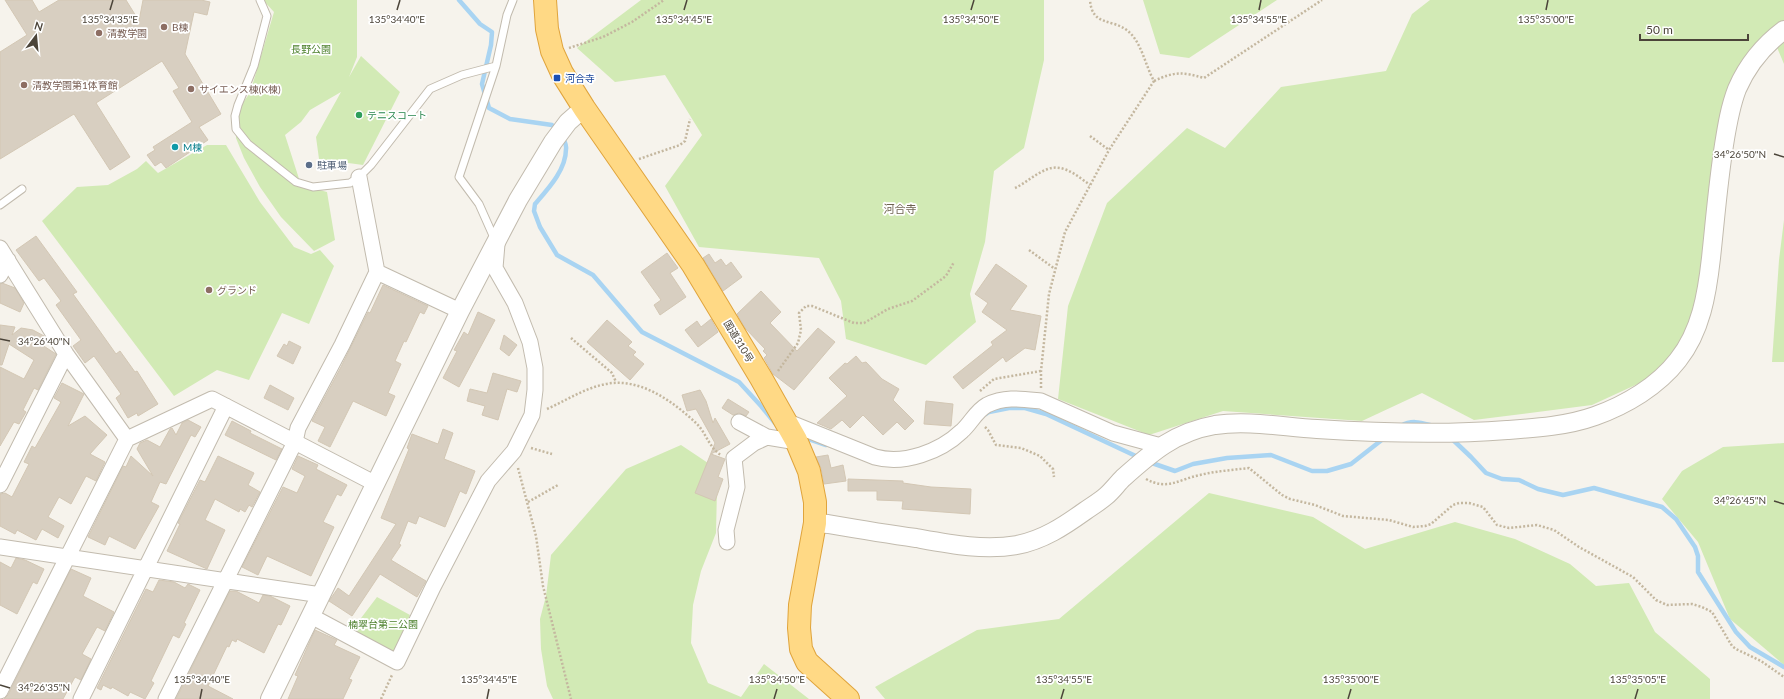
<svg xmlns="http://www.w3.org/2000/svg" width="1784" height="699" viewBox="0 0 1784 699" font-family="Lato,'Noto Sans JP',sans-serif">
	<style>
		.green { fill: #d2eab5 }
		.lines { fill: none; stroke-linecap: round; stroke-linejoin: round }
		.stream { stroke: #a9d4f2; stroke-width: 4.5 }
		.building { fill: #d8cfc1; stroke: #d3c7b4 }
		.service-casing { stroke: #c2bbae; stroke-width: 9 }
		.minor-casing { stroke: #c2bbae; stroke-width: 17 }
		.tertiary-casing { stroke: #c2bbae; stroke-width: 20 }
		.trunk-casing { stroke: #e0a43c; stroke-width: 24 }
		.path { stroke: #c4b79f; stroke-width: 2.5; stroke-dasharray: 2 2; stroke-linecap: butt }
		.service { stroke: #fff; stroke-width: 7 }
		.minor { stroke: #fff; stroke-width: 15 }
		.tertiary { stroke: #fff; stroke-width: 18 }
		.trunk { stroke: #ffd985; stroke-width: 22 }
		.ticks { fill: none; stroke: #4b4439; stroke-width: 1.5 }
		.education-dot { fill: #8d6e63; stroke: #fff; stroke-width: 1.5 }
		.transit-dot { fill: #1a4fb4; stroke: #fff; stroke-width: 1.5 }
		.leisure-dot { fill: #2e9e5b; stroke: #fff; stroke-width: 1.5 }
		.culture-dot { fill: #0f9aa8; stroke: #fff; stroke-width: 1.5 }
		.service-dot { fill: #5c6f8a; stroke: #fff; stroke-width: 1.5 }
		.labels { text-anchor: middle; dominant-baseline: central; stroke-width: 3.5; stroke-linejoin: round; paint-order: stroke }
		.education-label { font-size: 10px; fill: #785e54; stroke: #fff; text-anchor: start }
		.park-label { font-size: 10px; fill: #4a7f2a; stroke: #fff }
		.transit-label { font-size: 10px; fill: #164399; stroke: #fff; text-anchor: start }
		.leisure-label { font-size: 10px; fill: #27864d; stroke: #fff; text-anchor: start }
		.culture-label { font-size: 10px; fill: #0d838f; stroke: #fff; text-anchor: start }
		.service-label { font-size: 10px; fill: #4e5e75; stroke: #fff; text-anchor: start }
		.street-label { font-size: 10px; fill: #4b4439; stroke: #fff }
		.neighbourhood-label { font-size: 11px; fill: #6e6250; stroke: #fff }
		.ticks-label { font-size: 10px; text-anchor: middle; fill: #4b4439; stroke: #fff; stroke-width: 3.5; stroke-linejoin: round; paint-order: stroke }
	</style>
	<rect width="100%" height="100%" fill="#f6f3ec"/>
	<path class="green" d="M263,0H357V57L349,77L361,56L400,92L363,165L319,159L316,137L341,92L310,110L301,122L285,135L301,185L327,192L335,240L314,251L281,217L260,187L244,158L236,138L235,113L250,93L274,12Z
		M641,0H1044V60L1024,148L994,171L985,242L970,294L976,322L926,365L846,339L841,301L819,258L699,247L665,186L702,135L665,75L615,82L577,48Z
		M1143,0H1277L1189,58L1160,54Z
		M1430,0H1784V64L1770,31L1737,73L1700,287L1684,339L1655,376L1592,405L1474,420L1422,393L1362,421L1223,411L1149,435L1058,399L1068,306L1107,203L1187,128L1225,148L1281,87L1386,71L1412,14Z
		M207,145H226L260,202L294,247L311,254L320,250L334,266L309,324L282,313L249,380L217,370L174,396L42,221L77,187L108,185L137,169L146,161L158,173Z
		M1784,220V362H1772L1779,260Z
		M1784,443V665L1730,619L1698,542L1662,499L1682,471L1723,447Z
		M681,445L708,463L717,489L716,533L701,571L693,605L691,643L708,683L741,697L764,664L809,699H553L547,686L541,649L540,619L546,596L551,555L626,469Z
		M1209,493L1313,517L1365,549L1455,522L1515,539L1570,564L1596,586L1629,583L1655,632L1710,679V699H885L875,687L977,630L1059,619Z
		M377,597L410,615L404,629V632L394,654L352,630Z"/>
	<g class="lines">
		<path class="stream" d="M459,0L480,24L492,32L491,45L482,84L489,108L510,119L552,125L557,130
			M563,137C564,141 567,145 566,149C566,170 548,189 535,204L534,211L540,227L557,255L593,275L642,332L739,382L761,406L779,428
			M986,414L989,412L1009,408H1025L1046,414L1140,458
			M1401,426C1411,420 1419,422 1430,425
			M803,437L826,445
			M1451,438L1471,457L1486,473L1502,479L1519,480L1538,489L1563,495L1594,488L1662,507L1676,519L1695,547L1698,556V572L1736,632L1750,647L1784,667
			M1149,462L1175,471L1193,464L1227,458L1271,455L1312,471H1327L1351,464L1383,439"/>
	</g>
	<path class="building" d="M5,0H32L39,12L59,0H126L139,21L143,0H201L210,2L207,15L194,12L185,54L221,114L199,127L208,140L166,168L161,162L155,166L147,155L155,150L153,147L192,122L173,91L179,88L162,61L96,103L130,157L110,170L74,114L0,159V52L27,35Z
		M36,236L77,292L73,294L99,330L116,354L120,351L135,372L137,371L158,404L138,416L137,413L128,418L116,398L121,394L94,356L85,363L73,346L81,340L56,305L61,301L44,278L39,281L16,250Z
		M667,253L678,268L670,273L686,297L660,315L654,305L661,300L641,272Z
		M709,254L715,263L721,259L726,266L731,262L742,277L723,291L703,258Z
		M996,264L1027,286L1010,310L1041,316L1035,350L1025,348L1006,362L1003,357L963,389L953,377L993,345L991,342L1007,330L982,312L988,303L975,294Z
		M2,283L15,288L24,303L20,312L0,303V284Z
		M383,285L428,306L424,314L420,312L406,342L404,341L395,361L401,364L388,393L395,396L386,416L353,401L330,447L318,441L325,427L312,421L341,367L368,312L370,313Z
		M761,291L781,312L770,323L797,351L818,328L835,342L794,390L773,374L764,358L767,355L763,351L765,349L745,328L737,314Z
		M478,312L495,320L459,387L443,378L457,351L454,350L464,332L468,335Z
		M711,319L718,332L698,347L685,330L697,321L701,327Z
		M607,320L632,342L628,346L636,352L633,355L644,364L630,380L587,342Z
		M0,325L15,327L12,335L21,328L33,330L44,336L39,343L56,354L38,390L34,388L23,410L26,412L19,424L14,422L0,446V367L24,379L34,360L9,344L2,365H0Z
		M504,335L517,345L509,356L500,349Z
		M289,341L301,347L293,364L277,356L284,344L287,346Z
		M856,356L862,363L866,362L882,379L899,389L893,400L914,421L905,430L897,422L883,435L863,415L850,428L842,420L831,429L817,423L847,396L829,378L845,363L847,364Z
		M493,373L521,381L517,392L507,389L498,420L482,415L485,406L467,401L470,389L487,393Z
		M62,383L84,394L68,426L85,416L107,435L90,454L105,462L96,481L86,476L71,504L59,497L48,517L64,526L58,538L42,529L36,540L17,530L15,534L0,526V494L5,493L12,497L29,464L24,462L32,446L35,448L61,402L54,398Z
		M270,385L294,398L288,410L264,398Z
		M700,390L706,401L713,423L715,418L730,444L711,454L725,459L718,477L723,479L715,501L695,493L715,443L696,409L687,411L682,395Z
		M728,399L749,412L746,416L739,413L733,415L722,408Z
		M926,401L953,404L951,426L924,424Z
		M188,420L201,427L195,437L191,435L166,484L160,482L151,502L159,506L135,549L109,536L105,545L88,537L123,466L126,467L131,456L153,476L137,449L140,443L147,440L160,447L170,429L172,428L176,435L182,423Z
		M232,421L251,431L250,433L282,449L276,460L225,435Z
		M443,429L453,433L444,459L475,471L466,494L460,491L445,527L419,516L416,524L408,521L399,544L401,545L391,560L426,581L417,597L380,574L352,616L329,601L338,588L349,596L396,524L381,518L409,449L407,448L412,434L438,444Z
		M828,455L831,468L843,465L846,481L824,484L821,468L816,457Z
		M218,456L254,473L248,485L260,492L252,507L249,505L245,512L240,509L239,512L215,499L205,520L225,530L207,569L167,551L180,524L178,523L200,480L205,482Z
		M298,456L318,465L316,469L347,485L341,496L337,494L323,522L334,527L311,576L267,556L258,575L242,567L283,487L297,493L305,476L292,469Z
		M848,479L903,481V483L931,487L971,489L970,514L902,509L903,501L877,500V491H848Z
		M16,558L25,560L44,569L37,584L33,582L17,614L0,605V562L11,568Z
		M71,569L91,578L83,596L114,612L105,631L97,627L82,654L91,659L81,680L75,677L63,699H4L8,695Z
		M159,580L174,582L185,588L188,584L200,590L184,623L186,624L179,638L173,635L151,681L154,683L145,699L130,692L128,696L112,687L111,689L103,685L101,690L97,688L146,589L153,592Z
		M230,591H236L259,603L263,595L270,596L290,606L281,625L278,624L264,653L237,639L236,642L232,640L229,647L227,646L208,686L233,699H176Z
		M315,630L337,640L334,645L360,657L349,679L352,680L343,699H288L298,676L295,675Z"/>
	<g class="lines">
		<g class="service-casing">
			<path id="service" d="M260,0L267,16L254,66L238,105L235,116L236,129L248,144L296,182L313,187L350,183L359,177L371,165L430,89L462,75L496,66L507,15L513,0
				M0,205L22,189
				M495,240L479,204L459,177L496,66"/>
		</g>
		<g class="minor-casing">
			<path id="minor" d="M0,248L66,354L127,439L212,399L376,484
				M377,272L460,311
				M0,275L8,260
				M739,422L767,437L797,442
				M788,422L875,457C904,465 940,452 962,431C971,423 976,411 987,405C1005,396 1022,399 1041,401L1113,433L1161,446
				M0,485L66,354
				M727,542L726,530L737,487L734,458L754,443L767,437
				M0,547L321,595
				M311,616L397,662L433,587L488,481L514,451L532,415L535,390V368L530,342L515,303L495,268L497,244
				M0,691L127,439
				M81,699L226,406
				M166,699L295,442L298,428L342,345L377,272L359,177"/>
		</g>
		<g class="tertiary-casing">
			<path id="tertiary" d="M815,523L828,524C857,529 887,534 916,538C949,544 984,551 1017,545C1043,540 1064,526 1085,511C1092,506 1099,502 1106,496C1112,491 1117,484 1123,478C1152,452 1175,432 1215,425C1248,420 1283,427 1317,429C1380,433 1444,435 1507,430C1536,428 1567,426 1595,416C1626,405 1658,386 1678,360C1701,331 1707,294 1711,258C1715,221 1718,183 1724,145C1727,126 1730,107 1737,89C1747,66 1764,45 1784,30
				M270,699L460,311L518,200L553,142L568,122L584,108"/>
		</g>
		<g class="trunk-casing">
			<path id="trunk" d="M545,0L547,29L552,51L562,73L584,108L693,265L761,378L796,440L809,471L815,502V523L800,605L799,628L801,649L807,662L848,699"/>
		</g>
		<path class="path" d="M569,48L603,37L632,22L664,0
			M1154,81C1175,71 1183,72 1204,78L1322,0
			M1090,136L1109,150
			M639,159L680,145L685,141L690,119
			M1015,188C1026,183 1036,173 1048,169C1063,163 1079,177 1090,185
			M1029,250L1055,269
			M571,338L612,373L616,382
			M778,371L798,343L801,330L799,313L806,306H812L854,323H864L888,309L912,301L946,276L954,262
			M1041,388V371L1049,294L1065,232L1109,150L1154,81C1145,65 1142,43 1128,31C1112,18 1092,27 1090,0
			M980,391L994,379L1041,371
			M547,409C567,400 585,388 606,384C640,377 674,402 697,424C706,433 710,449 721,455
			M985,427L988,430L996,445L1021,448L1040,456L1053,469L1054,477
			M531,448L552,454
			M518,468L536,536L543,586L571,699
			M1146,479C1168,491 1179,479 1200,475C1216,471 1233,470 1249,468L1282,495L1290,499L1315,505L1343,516L1389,520L1413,527L1425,526L1431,524L1453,505L1459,503H1469L1483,507L1497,525L1509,528L1537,525L1554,530L1579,547L1633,577L1656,600L1667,605L1692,604L1702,607L1712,612L1732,646L1736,649L1761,661L1784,677
			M528,502L558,485
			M381,699L392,675"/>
		<use href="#service" class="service"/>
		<use href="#minor" class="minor"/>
		<use href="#tertiary" class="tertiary"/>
		<use href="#trunk" class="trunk"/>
	</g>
	<path class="ticks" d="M110,10L113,0M397,10L400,0M684,10L687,0M971,10L974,0M1259,10L1261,0M1546,10L1548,0M1774,154L1784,157M0,339L10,341M1774,501L1784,504M0,685L10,688M200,699L202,689M487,699L489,689M774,699L777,689M1061,699L1064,689M1348,699L1351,689M1635,699L1638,689"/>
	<g class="education-dot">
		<circle cx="164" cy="27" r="4"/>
		<circle cx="99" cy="33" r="4"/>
		<circle cx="24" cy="85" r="4"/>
		<circle cx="191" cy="89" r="4"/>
		<circle cx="209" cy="290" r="4"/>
	</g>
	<rect class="transit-dot" x="553" y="74" width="8" height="8" rx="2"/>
	<circle class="leisure-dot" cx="359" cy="115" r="4"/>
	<circle class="culture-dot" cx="175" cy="147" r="4"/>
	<circle class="service-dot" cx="309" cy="165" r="4"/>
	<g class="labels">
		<g class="education-label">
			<text x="172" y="27">B棟</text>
			<text x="107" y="33">清教学園</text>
			<text x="32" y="85">清教学園第1体育館</text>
			<text x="199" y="89">サイエンス棟(K棟)</text>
			<text x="217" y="290">グランド</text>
		</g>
		<g class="park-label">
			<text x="311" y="49">長野公園</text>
			<text x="383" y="624">楠翠台第二公園</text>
		</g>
		<g class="transit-label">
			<text x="565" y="78">河合寺</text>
		</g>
		<g class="leisure-label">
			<text x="367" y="115">テニスコート</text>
		</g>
		<g class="culture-label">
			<text x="183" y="147">M棟</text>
		</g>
		<g class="service-label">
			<text x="317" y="165">駐車場</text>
		</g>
		<g class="street-label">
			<text transform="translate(739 341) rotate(59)">国道310号</text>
		</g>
		<g class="neighbourhood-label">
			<text x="900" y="208">河合寺</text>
		</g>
	</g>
	<g class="ticks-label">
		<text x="110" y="23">135°34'35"E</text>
		<text x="397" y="23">135°34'40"E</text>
		<text x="684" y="23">135°34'45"E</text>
		<text x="971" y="23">135°34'50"E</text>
		<text x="1259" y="23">135°34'55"E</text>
		<text x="1546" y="23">135°35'00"E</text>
		<text x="1740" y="158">34°26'50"N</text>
		<text x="44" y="345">34°26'40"N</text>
		<text x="1740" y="504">34°26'45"N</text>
		<text x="202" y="683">135°34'40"E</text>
		<text x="489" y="683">135°34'45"E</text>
		<text x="777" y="683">135°34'50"E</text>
		<text x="1064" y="683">135°34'55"E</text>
		<text x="1351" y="683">135°35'00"E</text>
		<text x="1638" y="683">135°35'05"E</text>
		<text x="44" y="691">34°26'35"N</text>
	</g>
	<g transform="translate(36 36) rotate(16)" stroke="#ffffff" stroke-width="3" paint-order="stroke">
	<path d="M0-3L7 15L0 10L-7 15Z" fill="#4b4439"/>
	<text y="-6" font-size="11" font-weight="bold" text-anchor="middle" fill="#4b4439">N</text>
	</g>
	<path d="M1640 34v6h108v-6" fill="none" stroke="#4b4439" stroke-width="2"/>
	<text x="1646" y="34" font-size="12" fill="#4b4439" stroke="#ffffff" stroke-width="3" paint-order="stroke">50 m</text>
</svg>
